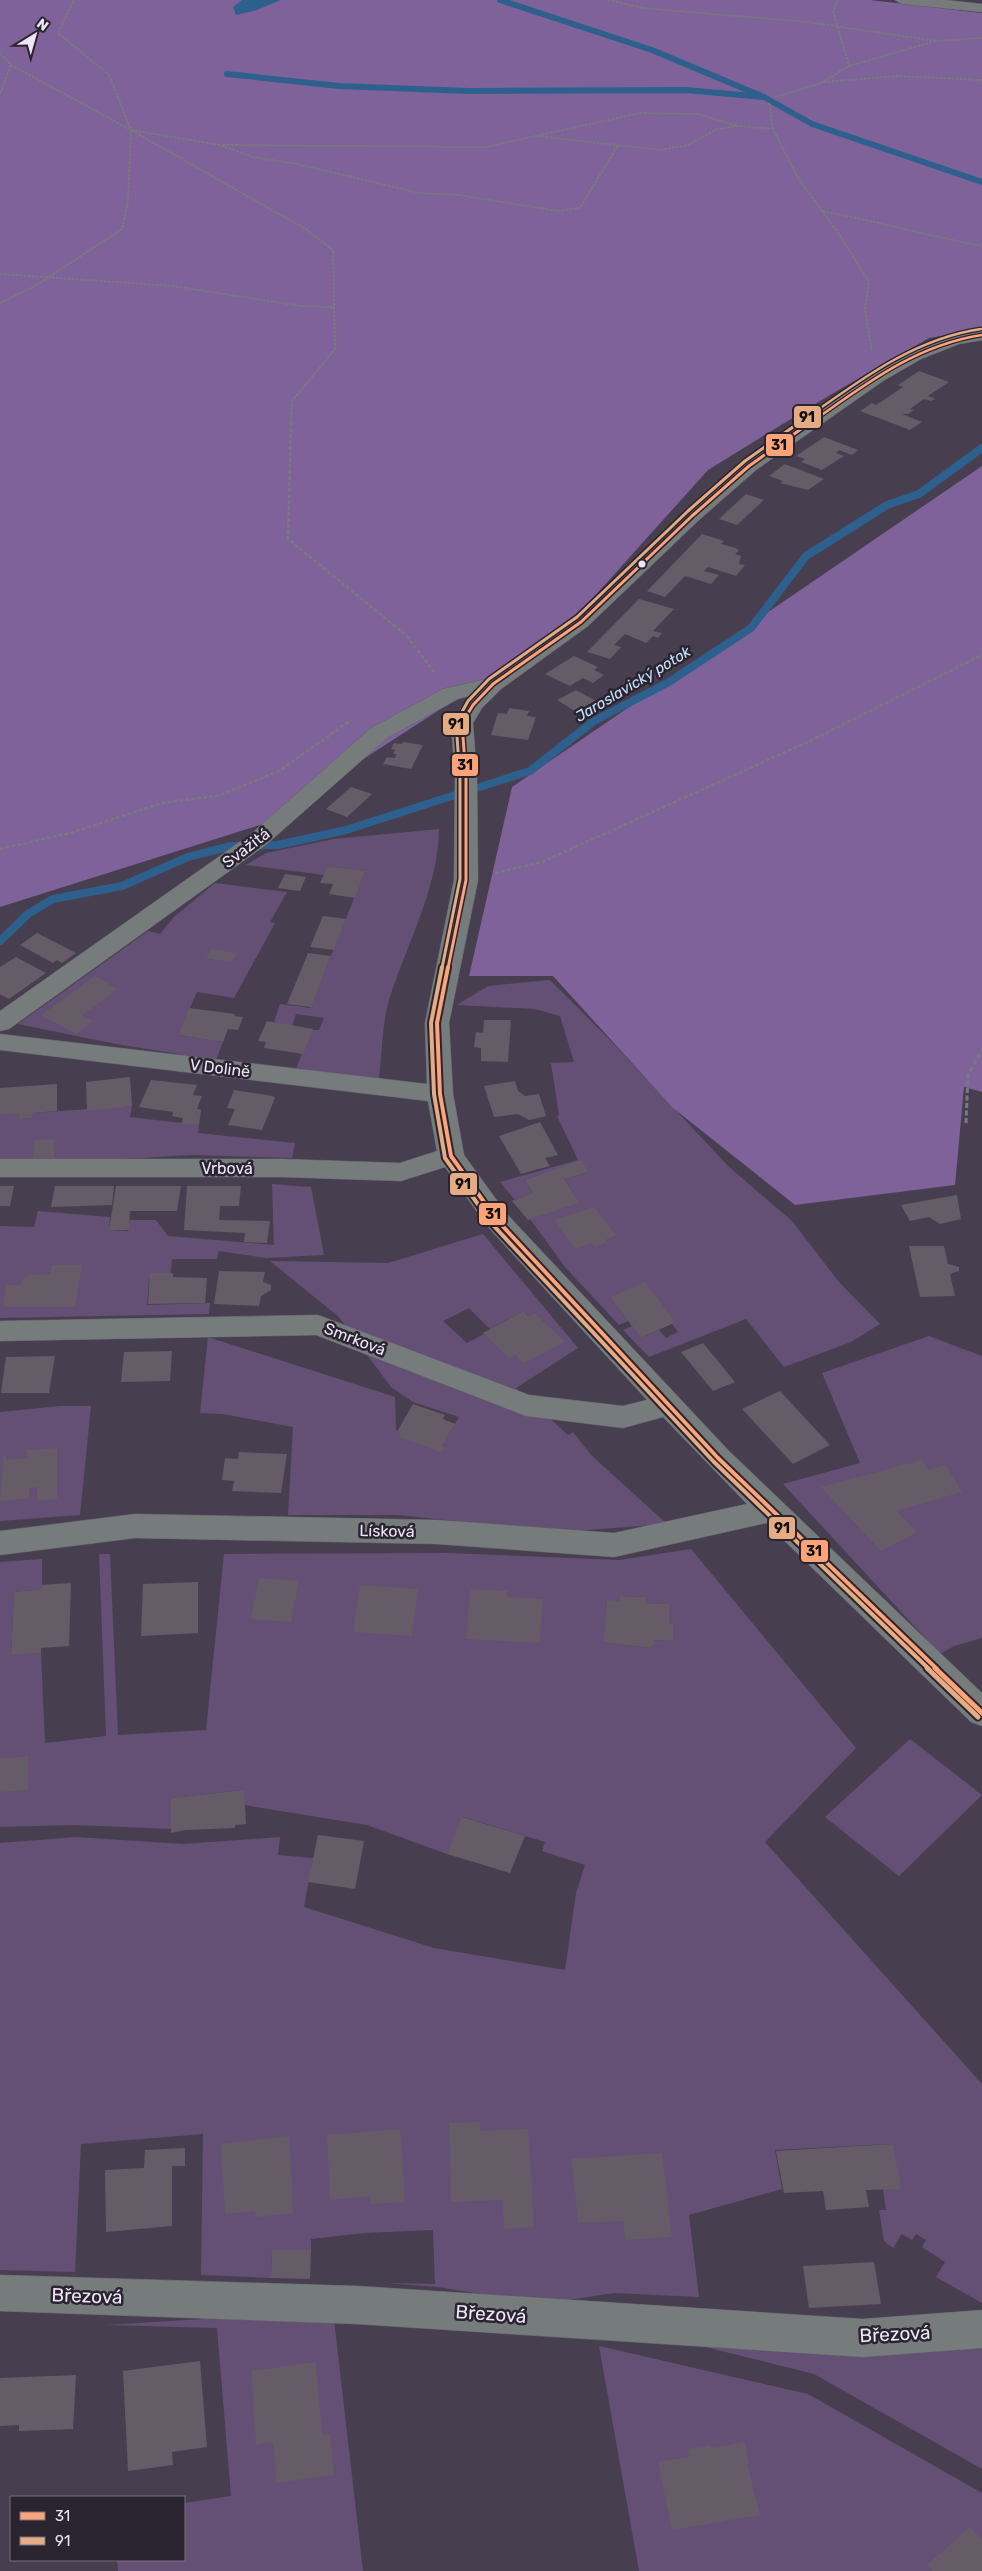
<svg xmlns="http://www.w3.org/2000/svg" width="982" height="2571" viewBox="0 0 982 2571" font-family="Rubik,sans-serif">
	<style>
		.green { fill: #645075; fill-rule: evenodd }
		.forest { fill: #7e6299 }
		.water { fill: #2e608d }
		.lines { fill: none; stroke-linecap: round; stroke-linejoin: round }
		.stream-far1 { stroke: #2e608d; stroke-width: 6 }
		.stream { stroke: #2e608d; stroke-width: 8 }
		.building { fill: #655c68 }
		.minor-casing { stroke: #655f6c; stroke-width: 1 }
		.path-far2 { stroke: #797a7f; stroke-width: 2; stroke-dasharray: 3 1; stroke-linecap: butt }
		.path-far1 { stroke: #797a7f; stroke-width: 2.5; stroke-dasharray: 4 2; stroke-linecap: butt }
		.path { stroke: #797a7f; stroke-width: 3; stroke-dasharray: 5 2.5; stroke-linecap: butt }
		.minor { fill: #767b7c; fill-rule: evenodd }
		.bus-1-far3-casing { stroke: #2a2330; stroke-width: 5 }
		.bus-1-far2-casing { stroke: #2a2330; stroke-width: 6 }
		.bus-1-far1-casing { stroke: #2a2330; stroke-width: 8 }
		.bus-1-casing { stroke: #2a2330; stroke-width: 9 }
		.bus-2-far3-casing { stroke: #2a2330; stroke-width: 5 }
		.bus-2-far2-casing { stroke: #2a2330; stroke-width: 6 }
		.bus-2-far1-casing { stroke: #2a2330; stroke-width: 8 }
		.bus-2-casing { stroke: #2a2330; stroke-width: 9 }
		.bus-1-far3 { stroke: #fea277; stroke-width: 2.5 }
		.bus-1-far2 { stroke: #fea277; stroke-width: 3 }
		.bus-1-far1 { stroke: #fea277; stroke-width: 4 }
		.bus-1 { stroke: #fea277; stroke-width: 5 }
		.bus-2-far3 { stroke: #e5ac83; stroke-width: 2.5 }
		.bus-2-far2 { stroke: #e5ac83; stroke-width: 3 }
		.bus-2-far1 { stroke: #e5ac83; stroke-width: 4 }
		.bus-2 { stroke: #e5ac83; stroke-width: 5 }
		.bus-dot { fill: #eee5f7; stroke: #2a2330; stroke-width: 2 }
		.labels { text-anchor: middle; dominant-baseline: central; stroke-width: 5; stroke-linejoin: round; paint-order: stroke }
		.far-water-label { font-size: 15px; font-style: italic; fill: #c4e2ff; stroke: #2a2330 }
		.street-label { font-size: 16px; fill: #eee5f7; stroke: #2a2330 }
		.near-street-label { font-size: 19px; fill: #eee5f7; stroke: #2a2330 }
		.line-badge { stroke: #2a2330; stroke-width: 2 }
		.pale-badge-label { font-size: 14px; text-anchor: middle; font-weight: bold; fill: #111 }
	</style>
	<rect width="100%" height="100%" fill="#473f4f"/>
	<path class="green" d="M439,829C438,889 407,943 389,1000C382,1025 382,1053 379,1079L295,1072L311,1030H319L324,1018L296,1014L292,1026L274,1022L280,1004L310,1008L365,871L328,866L324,875L246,865L266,853L334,839Z
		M215,883L287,892L270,922L275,923L234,998L197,992L178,1035L223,1042L216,1060L116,1044L18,1024L148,931L160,934L174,917Z
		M550,980L612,1042L729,1167L792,1221L839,1282L880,1324L851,1342L784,1367L746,1319L649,1357L623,1330L632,1326L641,1338L659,1330L666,1338L678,1332L672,1324L676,1322L645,1283L610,1297L628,1321L619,1325L565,1267L530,1219L580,1203L564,1179L589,1172L581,1161L525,1180L533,1193L515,1200L500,1182L578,1160L557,1116L559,1115L551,1063L574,1062L560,1016L535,1009L457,1005L488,986Z
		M132,1106L130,1117L199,1125L198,1133L295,1143L292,1158L193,1155L121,1159L0,1160V1115L19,1114L18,1119L32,1118V1113Z
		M272,1184L311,1187L324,1255L266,1258L219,1251L217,1259H172L170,1279H149L147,1305L210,1303L209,1314L0,1318V1226L34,1227L38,1211L110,1217L109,1230L128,1231L130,1220H156L168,1236L274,1245Z
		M483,1234L578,1348L516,1388L568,1435L573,1432L591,1455L667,1524L559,1532L398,1515H288L293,1427L223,1414L200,1413L208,1337L395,1397L396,1430H398L400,1436L442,1453L446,1447L442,1446L459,1417L413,1402L391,1387L339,1317L270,1261L388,1263ZM469,1308L490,1329L523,1311L528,1316L535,1313L564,1342L523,1364L515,1355L484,1334L467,1343L443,1321Z
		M929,1336L982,1356V1638L954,1646L940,1654L783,1484L860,1463L822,1373Z
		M61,1406H91L80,1515L0,1521V1412Z
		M691,1549L856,1748L765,1842L982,2084V2303L936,2277L945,2262L922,2247L926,2240L916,2234L912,2240L902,2234L893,2248L884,2241L879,2210H886L883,2189L891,2144L775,2150L782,2189L689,2215L699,2297L614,2293L542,2304L438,2287L385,2283L435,2284L433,2230L364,2233L311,2239V2250H272L271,2278L201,2275L203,2134L81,2144L75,2272L0,2270V1843L77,1837L183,1844L280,1837L278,1855L313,1858L304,1907L434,1948L565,1970L576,1893L585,1865L542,1851L545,1842L463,1817L447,1854L367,1825L244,1805V1790L171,1798V1829L74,1825L0,1827V1562L42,1559V1589L14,1592L11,1654L41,1653L45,1743L106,1736L99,1554H110L118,1735L206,1730L224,1554L447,1553L619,1560ZM621,1596L645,1597L646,1603L669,1604V1623L673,1624V1641L654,1640V1645L650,1648L605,1642L607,1601H620Z
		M910,1739L982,1795L899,1876L825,1817Z
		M333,2311L363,2571H118L117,2560H184V2503L231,2496L217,2328L106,2325Z
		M645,2332L982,2338V2469L814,2374Z
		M599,2346L808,2394L982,2493V2571H639Z"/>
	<path class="forest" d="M0,0H870L982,13V329L929,338L830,395L708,470L566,628L263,824L0,907Z
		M982,466V1092L964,1087L955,1185L795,1205L673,1108L553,976H469L512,787Z"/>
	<path class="water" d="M242,0H281L257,10L236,15L233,7Z"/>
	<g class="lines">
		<path class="stream-far1" d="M500,0L652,50L764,97L812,124L982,182
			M227,74L339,86L469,91L685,90L764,97"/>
		<path class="stream" d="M0,941L28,914L53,899L122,886L188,857L231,846L278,845L346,830L530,771L594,721L669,682L751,628L806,556L887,505L919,494L982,448"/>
	</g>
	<path class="building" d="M919,371L949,382L928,396L935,399L931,401L924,399L910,409L914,410L908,414H902L922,422L910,430L860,411L872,403L876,405L903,387L898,385Z
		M824,437L858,450L852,455L839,450L836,453L844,456L822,470L801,462L805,459L796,456Z
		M785,464L824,479L808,490L780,483L783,481L769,476Z
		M746,494L764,500L737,525L719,519Z
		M702,534L724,541L721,544L736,548L739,551L735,554L741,556L739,564L745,565L736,576L708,567L704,571L719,575L711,584L685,576L665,597L647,591Z
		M639,599L674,609L653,631L662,633L658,638L653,636L646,643L625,634L614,645L621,647L610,659L587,652Z
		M574,656L598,667L594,670L604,675L593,683L583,678L570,686L545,674Z
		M576,690L598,702L578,713L557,700Z
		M509,708L529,711L527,716L536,717L528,740L491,735L498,713L507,714Z
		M403,742L423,745L411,769L383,764L387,757L395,758L396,754H393L395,750L391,749L394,743L402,744Z
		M351,787L372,794L347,817L326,809Z
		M328,866L365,871L355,898L329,894L333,884L320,883Z
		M285,874L306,877L300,891L278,888Z
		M323,916L346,919L334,950L310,947Z
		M37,933L76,953L62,963L57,960L53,963L20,945Z
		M211,949L237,953L232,962L206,958Z
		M308,953L331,956L311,1007L287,1004Z
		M16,957L46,973L9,999L0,994V967Z
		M95,976L117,989L82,1015L93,1021L76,1034L41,1015Z
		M189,1008L235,1014L234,1016L243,1017L238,1030L228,1029L223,1042L178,1035Z
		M484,1020H511L508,1062L481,1061V1048L474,1047L476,1032L483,1033Z
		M267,1021L313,1029L303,1054L264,1048L266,1042L258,1041Z
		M130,1077L132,1106L87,1111L86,1082Z
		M151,1080L197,1085L193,1095L202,1096L197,1109L201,1110L199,1125L181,1124L183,1118L172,1116L173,1112L139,1107Z
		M515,1081L518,1091L525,1096L539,1094L546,1116L529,1120L518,1114L494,1117L484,1086Z
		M57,1084V1111L32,1113V1118L18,1119L19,1114L0,1115V1088Z
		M234,1090L273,1096L275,1098L262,1130L228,1125L235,1109L227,1108Z
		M540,1122L558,1155L545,1158L550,1166L521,1174L499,1136Z
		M54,1139V1158L33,1159L34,1140Z
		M581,1160L589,1172L564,1179L580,1203L528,1220L512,1201L533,1193L525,1180Z
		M0,1186H14L10,1206H0Z
		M55,1186H114L112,1205L51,1207Z
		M116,1186H181L177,1211H130L129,1230H109Z
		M187,1186H241L239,1206H220L219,1220L270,1221L267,1243L244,1242L245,1233L184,1230Z
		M957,1195L961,1219L940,1224L929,1217L910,1221L901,1205Z
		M594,1207L616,1235L605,1240L607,1242L595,1247L592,1243L575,1249L554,1220Z
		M909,1246H944L948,1264L959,1267V1271L950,1274L955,1296L920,1297Z
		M52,1265H82L75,1307H3L6,1285H21L22,1280L29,1275L50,1274Z
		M219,1271L265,1272L263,1282L271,1285V1290L261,1296L259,1306L214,1304Z
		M150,1273H173V1277L207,1278L205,1303L148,1304Z
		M645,1282L676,1322L641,1338L610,1297Z
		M523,1311L528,1316L535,1313L565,1342L523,1364L515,1355L509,1358L483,1333Z
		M703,1343L735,1382L713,1391L681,1352Z
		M172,1351L170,1381L121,1382L124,1352Z
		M55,1356L49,1393H1L6,1357Z
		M780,1391L830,1445L793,1464L742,1409Z
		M413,1404L445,1415L443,1419L455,1424L442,1446L446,1447L442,1453L400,1437L398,1430Z
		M57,1448V1499L37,1501V1487L29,1488V1498L0,1501L3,1456H6V1460L27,1458V1450Z
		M239,1452L287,1454L281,1493L232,1491L234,1481L222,1480L225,1458L238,1459Z
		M922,1460L928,1470L946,1465L962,1492L896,1511L917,1532L881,1551L821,1487Z
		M259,1578L299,1581L291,1622L251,1619Z
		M198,1582V1633L141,1636L143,1584Z
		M71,1583L69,1646L41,1648V1653L11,1655L14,1592L42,1589L41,1585Z
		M360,1585L418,1589L412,1636L353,1632Z
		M471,1589L507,1591V1597L543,1599L540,1643L466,1639Z
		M620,1596L646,1597V1603L669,1604V1623L673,1624V1641L654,1640V1645L650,1648L604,1642L607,1600L620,1601Z
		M28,1756V1790L0,1792V1759Z
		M244,1790L246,1824L235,1825V1828L185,1830L171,1833V1798Z
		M462,1817L525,1836L510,1873L447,1854Z
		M318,1835L364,1841L355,1889L308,1882Z
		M480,2122V2131L528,2129L534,2227L504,2229L503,2200L451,2202L449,2123Z
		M400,2129L405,2202L371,2204V2196L330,2200L327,2135Z
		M289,2136L293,2213L256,2217L255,2211L225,2214L221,2144Z
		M893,2144L901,2189L866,2190L869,2207L826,2210L823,2191L784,2193L776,2151Z
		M185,2148V2166H172V2226L106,2232L105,2170L144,2168L145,2150Z
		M662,2153L672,2237L625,2240L623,2221L578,2223L572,2159Z
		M272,2250H311L310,2279L271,2278Z
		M874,2262L881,2304L809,2308L803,2266Z
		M200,2361L207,2447L172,2452L173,2465L128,2471L123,2371Z
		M316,2362L322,2435L330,2434L334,2475L276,2483L273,2442L256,2445L252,2371Z
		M76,2375L73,2429L19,2431V2425L0,2426V2378Z
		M745,2442L749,2464H747L760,2515L672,2530L658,2462L689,2457L688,2449L710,2445L712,2448Z
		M970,2527L982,2540V2571H932L927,2565Z"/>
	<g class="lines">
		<g class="minor-casing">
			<path id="minor" d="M895,0H946L982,4V12L902,4Z
				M982,330V340L959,344L921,359L883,381L756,470L699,520L588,626L501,689L482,708L473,723L477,778L478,880L449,1023L453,1094L464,1155L506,1213L728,1450L982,1693V1726L971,1722L766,1523L614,1557L437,1544L135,1538L0,1555V1531L135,1514L437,1520L614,1533L747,1504L663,1417L623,1428L526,1416L316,1335L0,1341V1321L318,1315L529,1395L623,1406L647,1400L488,1227L445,1167L401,1181L282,1177H0V1159H282L400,1163L437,1151L428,1101L0,1050V1034L427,1084L425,1023L454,880L455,778L451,723L469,696L458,699L387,738L267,844L9,1029L0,1031V1011L251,834L371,728L443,689L486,679L574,618L685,512L742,462L869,373L909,351L949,335Z
				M0,2275L357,2286L863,2319L982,2310V2348L863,2357L357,2324L0,2311Z"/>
		</g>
		<path class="path-far2" d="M608,0L643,8L807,22L936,41
			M838,0L833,11L849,66
			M0,53L11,65L131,130L220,145L253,157L297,164L419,193L458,195L558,211L580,208L618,145
			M824,82L897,76L982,80
			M0,94L11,65
			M775,97L821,83L849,66L936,41L982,38
			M769,103L773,129L798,178L841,237L869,282L865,310L872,351
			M131,130L307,230L333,250L335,349L292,401L291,424
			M537,136L660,150L688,145L717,129L738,126L773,129
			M223,145L486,147L640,113L698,114L738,126
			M822,211C876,221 928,236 982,246
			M0,274L173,286L301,306L333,307
			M0,303L35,286L122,229L128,201L131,130L109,75L58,33L74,0"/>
		<path class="path-far1" d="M291,422L288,539L406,635L435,673
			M0,849L70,833L162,803L217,796L279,771L351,720
			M495,873L542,862L812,740L982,655"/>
		<path class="path" d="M966,1123L968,1075L982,1050"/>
		<use href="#minor" class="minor"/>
		<g class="bus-1-far3-casing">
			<path id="bus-1-far3" d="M809,424C863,386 915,345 982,335"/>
		</g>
		<g class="bus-1-far2-casing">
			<path id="bus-1-far2" d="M448,968L466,880V778L462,723L473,705L493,684L581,622L692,516L749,466L811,422"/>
		</g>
		<g class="bus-1-far1-casing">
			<path id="bus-1-far1" d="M448,967L437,1023L440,1094L451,1156L497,1220L718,1458L937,1669"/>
		</g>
		<g class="bus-1-casing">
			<path id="bus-1" d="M935,1668L982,1713"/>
		</g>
		<g class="bus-2-far3-casing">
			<path id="bus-2-far3" d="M798,424C855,384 911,339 981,329"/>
		</g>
		<g class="bus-2-far2-casing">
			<path id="bus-2-far2" d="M442,968L460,879V778L456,723L468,701L489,679L577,617L688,511L745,461L800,422"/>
		</g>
		<g class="bus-2-far1-casing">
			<path id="bus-2-far1" d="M442,967L431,1023L434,1094L445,1158L492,1224L714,1462L929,1669"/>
		</g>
		<g class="bus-2-casing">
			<path id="bus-2" d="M927,1668L978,1717"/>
		</g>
		<use href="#bus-1-far3" class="bus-1-far3"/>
		<use href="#bus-1-far2" class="bus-1-far2"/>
		<use href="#bus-1-far1" class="bus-1-far1"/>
		<use href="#bus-1" class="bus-1"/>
		<use href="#bus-2-far3" class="bus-2-far3"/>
		<use href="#bus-2-far2" class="bus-2-far2"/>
		<use href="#bus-2-far1" class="bus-2-far1"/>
		<use href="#bus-2" class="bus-2"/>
	</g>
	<circle class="bus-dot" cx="642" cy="564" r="4.5"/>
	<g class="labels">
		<g class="far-water-label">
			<text transform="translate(633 684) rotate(-31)">Jaroslavický potok</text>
		</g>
		<g class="street-label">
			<text transform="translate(246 848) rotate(-37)">Svažitá</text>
			<text transform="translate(220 1068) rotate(7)">V Dolině</text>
			<text x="227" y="1168">Vrbová</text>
			<text transform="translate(355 1339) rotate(21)">Smrková</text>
			<text transform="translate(387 1531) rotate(1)">Lísková</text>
		</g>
		<g class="near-street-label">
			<text transform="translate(87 2296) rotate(2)">Březová</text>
			<text transform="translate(491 2314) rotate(4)">Březová</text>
			<text transform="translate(895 2334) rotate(-3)">Březová</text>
		</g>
	</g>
	<g class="line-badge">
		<rect x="793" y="405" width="29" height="24" rx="5" fill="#e5ac83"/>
		<rect x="765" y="433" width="29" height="24" rx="5" fill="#fea277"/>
		<rect x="442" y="712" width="28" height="24" rx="5" fill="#e5ac83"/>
		<rect x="451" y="753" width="28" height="24" rx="5" fill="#fea277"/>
		<rect x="449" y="1172" width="29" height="24" rx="5" fill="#e5ac83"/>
		<rect x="478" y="1202" width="29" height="24" rx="5" fill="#fea277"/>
		<rect x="768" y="1516" width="28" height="24" rx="5" fill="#e5ac83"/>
		<rect x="800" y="1539" width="29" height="24" rx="5" fill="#fea277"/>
	</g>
	<g class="pale-badge-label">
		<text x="807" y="422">91</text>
		<text x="779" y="450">31</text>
		<text x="456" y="729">91</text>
		<text x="465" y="770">31</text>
		<text x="463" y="1189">91</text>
		<text x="493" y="1219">31</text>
		<text x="782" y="1533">91</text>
		<text x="814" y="1556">31</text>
	</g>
	<rect x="10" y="2496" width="175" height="65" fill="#2a2330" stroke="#787180"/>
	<rect x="20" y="2512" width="25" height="8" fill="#fea277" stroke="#787180"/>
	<text x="55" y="2521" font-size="15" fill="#eee5f7">31</text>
	<rect x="20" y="2537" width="25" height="8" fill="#e5ac83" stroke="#787180"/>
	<text x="55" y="2546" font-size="15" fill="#eee5f7">91</text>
	<g transform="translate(35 35) rotate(37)" stroke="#2a2330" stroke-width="4" paint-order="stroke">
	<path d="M0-4L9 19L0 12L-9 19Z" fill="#eee5f7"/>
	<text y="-8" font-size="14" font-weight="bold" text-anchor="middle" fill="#eee5f7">N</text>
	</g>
</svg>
